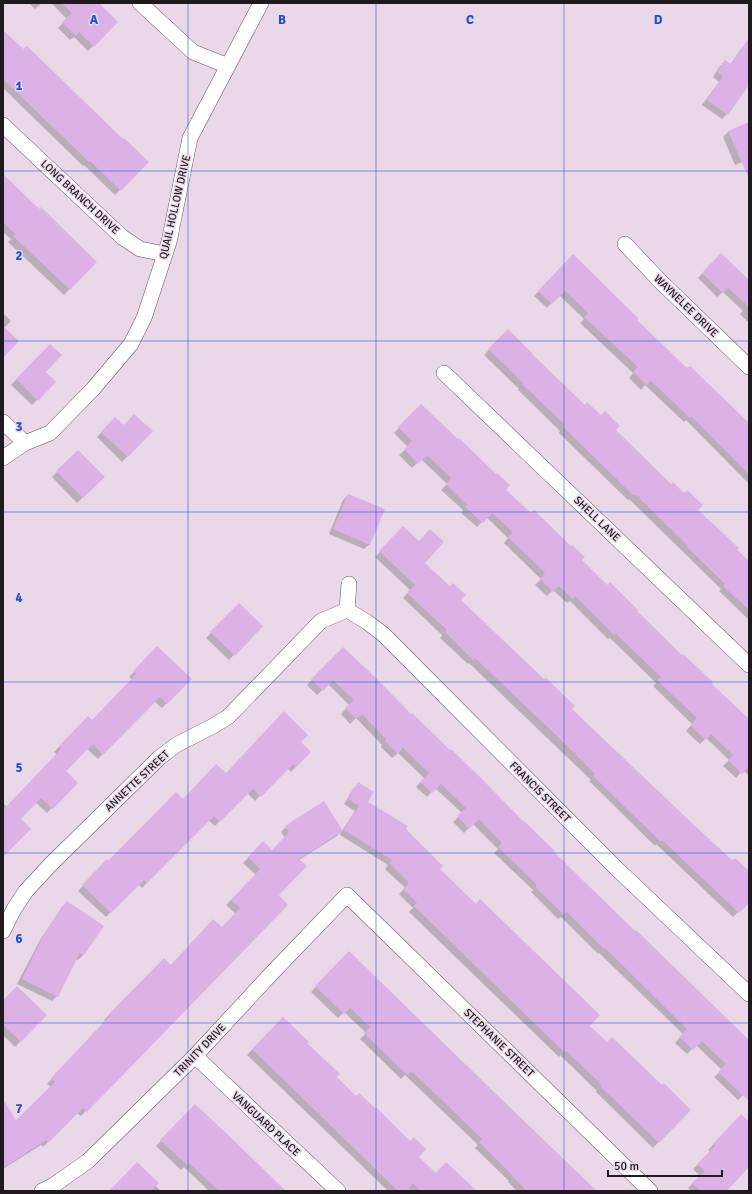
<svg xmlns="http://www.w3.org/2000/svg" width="752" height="1194" viewBox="0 0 752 1194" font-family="Signika,sans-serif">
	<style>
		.shadow { fill: #0003 }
		.building { fill: #dbb1e6 }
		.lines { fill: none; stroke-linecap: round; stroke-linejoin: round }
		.minor-casing { stroke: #655664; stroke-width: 16 }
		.minor { stroke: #fff; stroke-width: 15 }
		.grid { fill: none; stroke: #1d4ed8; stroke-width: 1; stroke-opacity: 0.55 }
		.labels { text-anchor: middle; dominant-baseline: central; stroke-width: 3; stroke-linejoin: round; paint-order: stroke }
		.street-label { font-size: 11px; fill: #201a20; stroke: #ead8e9 }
		.grid-label { font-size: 13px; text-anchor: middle; font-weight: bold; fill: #1d4ed8; stroke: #ead8e9; stroke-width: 3; stroke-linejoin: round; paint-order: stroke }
	</style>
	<rect width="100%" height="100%" fill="#ead8e9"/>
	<path class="shadow" d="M29,3H42L35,9Z
		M51,3H98L117,22L88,51L74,37L70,40L58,28L67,19Z
		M3,31L147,162L115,195L84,165L83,166L3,88Z
		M745,45L749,48V84L727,114L722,119L702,105L719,82L713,77L720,66L725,61L730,65L740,50Z
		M749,123V159L735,165L723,137L728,132Z
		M3,173L5,174L3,176L96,262L64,295L8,242L11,239L3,232Z
		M721,254L749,281V323L740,314L743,311L723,292L717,297L698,278Z
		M573,256L636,320L687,370L749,425V484L686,420L684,422L645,385L641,390L629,378L633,373L580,323L584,319L559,295L547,308L534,296Z
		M3,313L11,321L4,328L3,356Z
		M508,330L531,354L585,406L615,430L697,510L749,562V620L719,591L721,589L629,499L628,500L559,433L560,431L518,390L519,389L484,355Z
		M50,345L44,372L55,382L32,405L11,385Z
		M421,405L504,490L635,611L749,721V776L743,770L736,778L723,766L729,760L706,738L700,744L686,731L692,724L653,686L656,683L610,638L608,639L570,601L567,603L553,590L547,596L535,585L541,579L504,543L508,538L486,517L477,527L461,513L463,510L441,490L447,484L421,459L412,468L399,455L408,447L394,433Z
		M115,418L124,426L151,431L122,462L97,437Z
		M78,451L103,477L77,503L52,477Z
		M348,495L370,544L364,549L329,534L343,500Z
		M403,528L423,563L459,600L571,709L732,862L749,872V901L733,917L656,844L655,846L589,781L591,780L469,663L468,664L440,638L442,635L403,598L410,590L375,557Z
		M239,604L262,626L229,660L206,638Z
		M157,647L190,679L162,708L154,701L98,759L87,749L65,772L76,783L47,813L35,802L19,819L3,855V803L7,807L57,755L54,752L83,723L92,721L132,680L129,677Z
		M343,648L411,716L749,1041V1095L746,1092L738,1100L714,1077L722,1070L696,1045L687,1054L675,1043L683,1034L599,953L598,954L561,917L558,919L531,892L533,890L494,853L498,849L473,824L464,833L453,822L462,813L435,788L427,797L416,787L424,778L398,753L392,758L381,747L382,745L356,718L350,724L341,714L349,705L328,684L317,695L307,685Z
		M300,743L310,752L291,772L287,768L255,801L247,793L215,826L208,820L142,888L138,884L106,917L78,891L107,861L108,862L183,800L225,774Z
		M358,784L373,792L367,802L406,826L404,829L442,866L439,869L476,905L480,900L599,1015L588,1026L607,1044L612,1039L662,1087L664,1085L690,1110L653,1148L596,1092L597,1091L560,1055L559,1057L409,912L413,908L399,894L405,888L385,869L388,865L340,835L341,831L337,836L299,860L305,866L277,895L287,905L81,1116L77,1113L43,1147L41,1145L3,1169V1111L8,1108L16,1122L51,1087L47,1084L105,1021L104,1020L164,960L170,966L213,920L222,929L236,914L226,905L256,875L243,863L263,843L272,851L285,838L281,832L286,827L324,802L342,831L355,811L344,804L353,789Z
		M67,902L103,926L83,955L78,960L76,959L57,996L52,1001L17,984L40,940L62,907Z
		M349,952L596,1191H517L508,1182L509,1181L475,1148L478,1145L405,1075L401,1079L360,1039L366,1033L344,1012L338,1018L311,992Z
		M3,1001L46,1015L15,1047L3,1035Z
		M283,1018L306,1043L335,1077L356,1098L410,1142L417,1157L435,1174L476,1191H411L407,1188L404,1191H388L247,1055Z
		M195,1105L285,1191H209L184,1167L181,1170L156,1146Z
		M741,1116L749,1123V1166L725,1191H691L688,1188L700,1176L693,1169L710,1152L708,1150Z
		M155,1185L161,1191H110Z"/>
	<path class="building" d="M61,3H99L118,22L94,47L79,32L76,36L62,22L72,13Z
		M3,30L23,49L27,46L123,139L124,138L149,162L121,191L90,161L89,162L3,79Z
		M749,38V85L728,115L707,100L723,76L717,72L725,60L731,64Z
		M749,122V179L728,131Z
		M3,174L39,209L41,207L97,262L70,290L13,236L15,234L3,222Z
		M721,253L749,280V307L728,288L723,293L702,273Z
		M573,254L639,319L637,320L687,368L690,366L749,423V474L691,416L690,418L651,381L647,385L633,372L638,367L584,317L588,313L565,291L552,304L538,291Z
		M3,326L19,341L3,358Z
		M508,329L533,354H532L585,405L587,402L601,415L605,411L620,426L616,430L671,484L673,482L684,493L687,490L703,505L698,510L739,548L737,550L749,561V610L723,586L725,584L686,546L687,545L635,494L634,496L563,427L565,425L522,384L523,383L488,349Z
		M50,344L62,355L46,372L56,382L38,401L16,379Z
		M421,404L458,439L459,438L496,474L497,473L510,485L506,490L531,513L534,510L571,546L572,545L585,557L582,560L607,585L610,582L638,610L637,611L682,655L683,654L713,682L712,684L749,719V766L742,774L728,760L733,755L711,734L706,740L690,725L697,718L657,680L661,677L615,633L614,635L575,596L573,599L559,586L553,592L540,579L545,573L508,537L513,532L492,513L483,523L465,507L467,505L446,484L451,478L427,455L418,464L404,449L412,441L398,427Z
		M134,414L153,431L128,457L101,432L115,417L124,425Z
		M78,450L105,477L83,498L56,471Z
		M348,494L385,509L370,545L333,529Z
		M403,526L419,541L430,529L444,542L425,563L450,586L453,583L466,595L461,600L544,679L546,678L575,706L572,709L695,826L732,860L735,858L749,871V903L739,913L662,840L661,842L593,776L595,774L560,739L475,658L473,660L445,632L447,630L407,593L415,585L379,551Z
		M239,603L263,626L235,656L210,632Z
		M157,646L192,679L167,704L160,697L103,755L93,744L66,771L78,783L53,809L41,798L21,819L31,829L3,857V810L61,749L59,746L88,716L92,720L136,674L133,671Z
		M343,647L376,678L411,714L412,713L450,750L451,749L480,777L523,821H524L555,851L554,852L635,931L636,930L749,1040V1101L718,1072L726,1064L702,1041L693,1050L679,1037L687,1029L605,948L604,949L567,912L564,915L535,887L537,885L498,847L502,843L479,819L469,829L457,816L466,808L441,784L432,793L420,782L429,773L403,748L398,754L385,741L386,739L362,714L356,719L345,708L354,700L333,680L323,691L311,679Z
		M284,711L308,735L301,742L311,752L296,767L293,764L261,797L253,789L220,822L214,816L147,883L144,880L111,913L82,885L107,859L108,861L176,792L183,799L216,764L226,773Z
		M358,782L374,792L368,802L408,826L406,829L443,866L440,869L476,904L480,899L600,1015L590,1026L607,1042L612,1037L662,1085L664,1083L691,1110L659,1143L600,1086L602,1085L566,1051L564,1052L414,906L417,903L403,889L409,883L389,863L392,860L344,830L359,806L348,799Z
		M324,801L343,831L299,859L307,866L279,895L288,905L87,1112L83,1108L49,1142L46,1140L3,1168V1099L16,1120L55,1082L51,1078L110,1016L109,1014L164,958L171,965L213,919L222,927L240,908L231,900L260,869L248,857L263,841L272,850L289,832L285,826Z
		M67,901L104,926L84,955L80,953L58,997L22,979L44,934Z
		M349,951L507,1105L597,1191H527L512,1176H513L479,1142L482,1139L443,1101L411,1071L407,1075L378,1047L364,1033L370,1027L350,1008L344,1014L315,986Z
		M17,986L47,1015L21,1042L3,1025V1000Z
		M283,1017L309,1042L307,1043L340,1074L337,1077L356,1096L359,1093L376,1109L377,1108L410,1141L414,1137L426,1149L419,1157L436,1173L446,1162L477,1191H421L413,1183L406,1191H398L252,1049Z
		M195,1104L226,1133L286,1191H219L189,1163L187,1165L160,1140Z
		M741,1114L749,1122V1167L727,1191H701L692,1183L705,1171L697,1164L715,1146L713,1144Z
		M137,1162L159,1183L151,1191H109Z"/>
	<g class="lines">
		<g class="minor-casing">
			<path id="minor" d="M140,3L193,52L228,66
				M3,125L122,237L140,249L165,254
				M625,244L660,281L749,367
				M444,373L749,665
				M3,422L25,443
				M3,458L25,443L50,433L93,389L131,344L144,318L169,242L190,138L261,3
				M349,584L347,610L367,622L383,634L616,868L749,994
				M3,931L14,909L26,891L51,864L159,758L176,745L213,726L228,717L321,621L347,610
				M195,1056L338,1191
				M42,1191L54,1185L88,1161L195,1056L271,974L347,895L650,1191"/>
		</g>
		<use href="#minor" class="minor"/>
	</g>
	<path class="grid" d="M188,3V1191M376,3V1191M564,3V1191M3,171H749M3,341H749M3,512H749M3,682H749M3,853H749M3,1023H749"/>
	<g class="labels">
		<g class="street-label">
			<text transform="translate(80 197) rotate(43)">LONG BRANCH DRIVE</text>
			<text transform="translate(175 207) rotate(-77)">QUAIL HOLLOW DRIVE</text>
			<text transform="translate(686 306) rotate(44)">WAYNELEE DRIVE</text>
			<text transform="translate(597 519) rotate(44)">SHELL LANE</text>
			<text transform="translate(137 781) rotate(-43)">ANNETTE STREET</text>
			<text transform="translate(540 792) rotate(45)">FRANCIS STREET</text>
			<text transform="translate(499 1043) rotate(44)">STEPHANIE STREET</text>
			<text transform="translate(200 1050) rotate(-46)">TRINITY DRIVE</text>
			<text transform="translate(266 1124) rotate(43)">VANGUARD PLACE</text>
		</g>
	</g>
	<g class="grid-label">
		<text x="94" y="24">A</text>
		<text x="282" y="24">B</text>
		<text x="470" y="24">C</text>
		<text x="658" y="24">D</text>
		<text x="19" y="90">1</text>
		<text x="19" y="260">2</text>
		<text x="19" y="431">3</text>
		<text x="19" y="602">4</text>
		<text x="19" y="772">5</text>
		<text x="19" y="943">6</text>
		<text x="19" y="1113">7</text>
	</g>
	<rect width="752" height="1194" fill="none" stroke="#201a20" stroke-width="8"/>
	<path d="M608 1170v6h114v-6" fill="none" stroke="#201a20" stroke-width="2"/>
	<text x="614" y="1170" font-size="12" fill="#201a20" stroke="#ead8e9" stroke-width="3" paint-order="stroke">50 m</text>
</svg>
